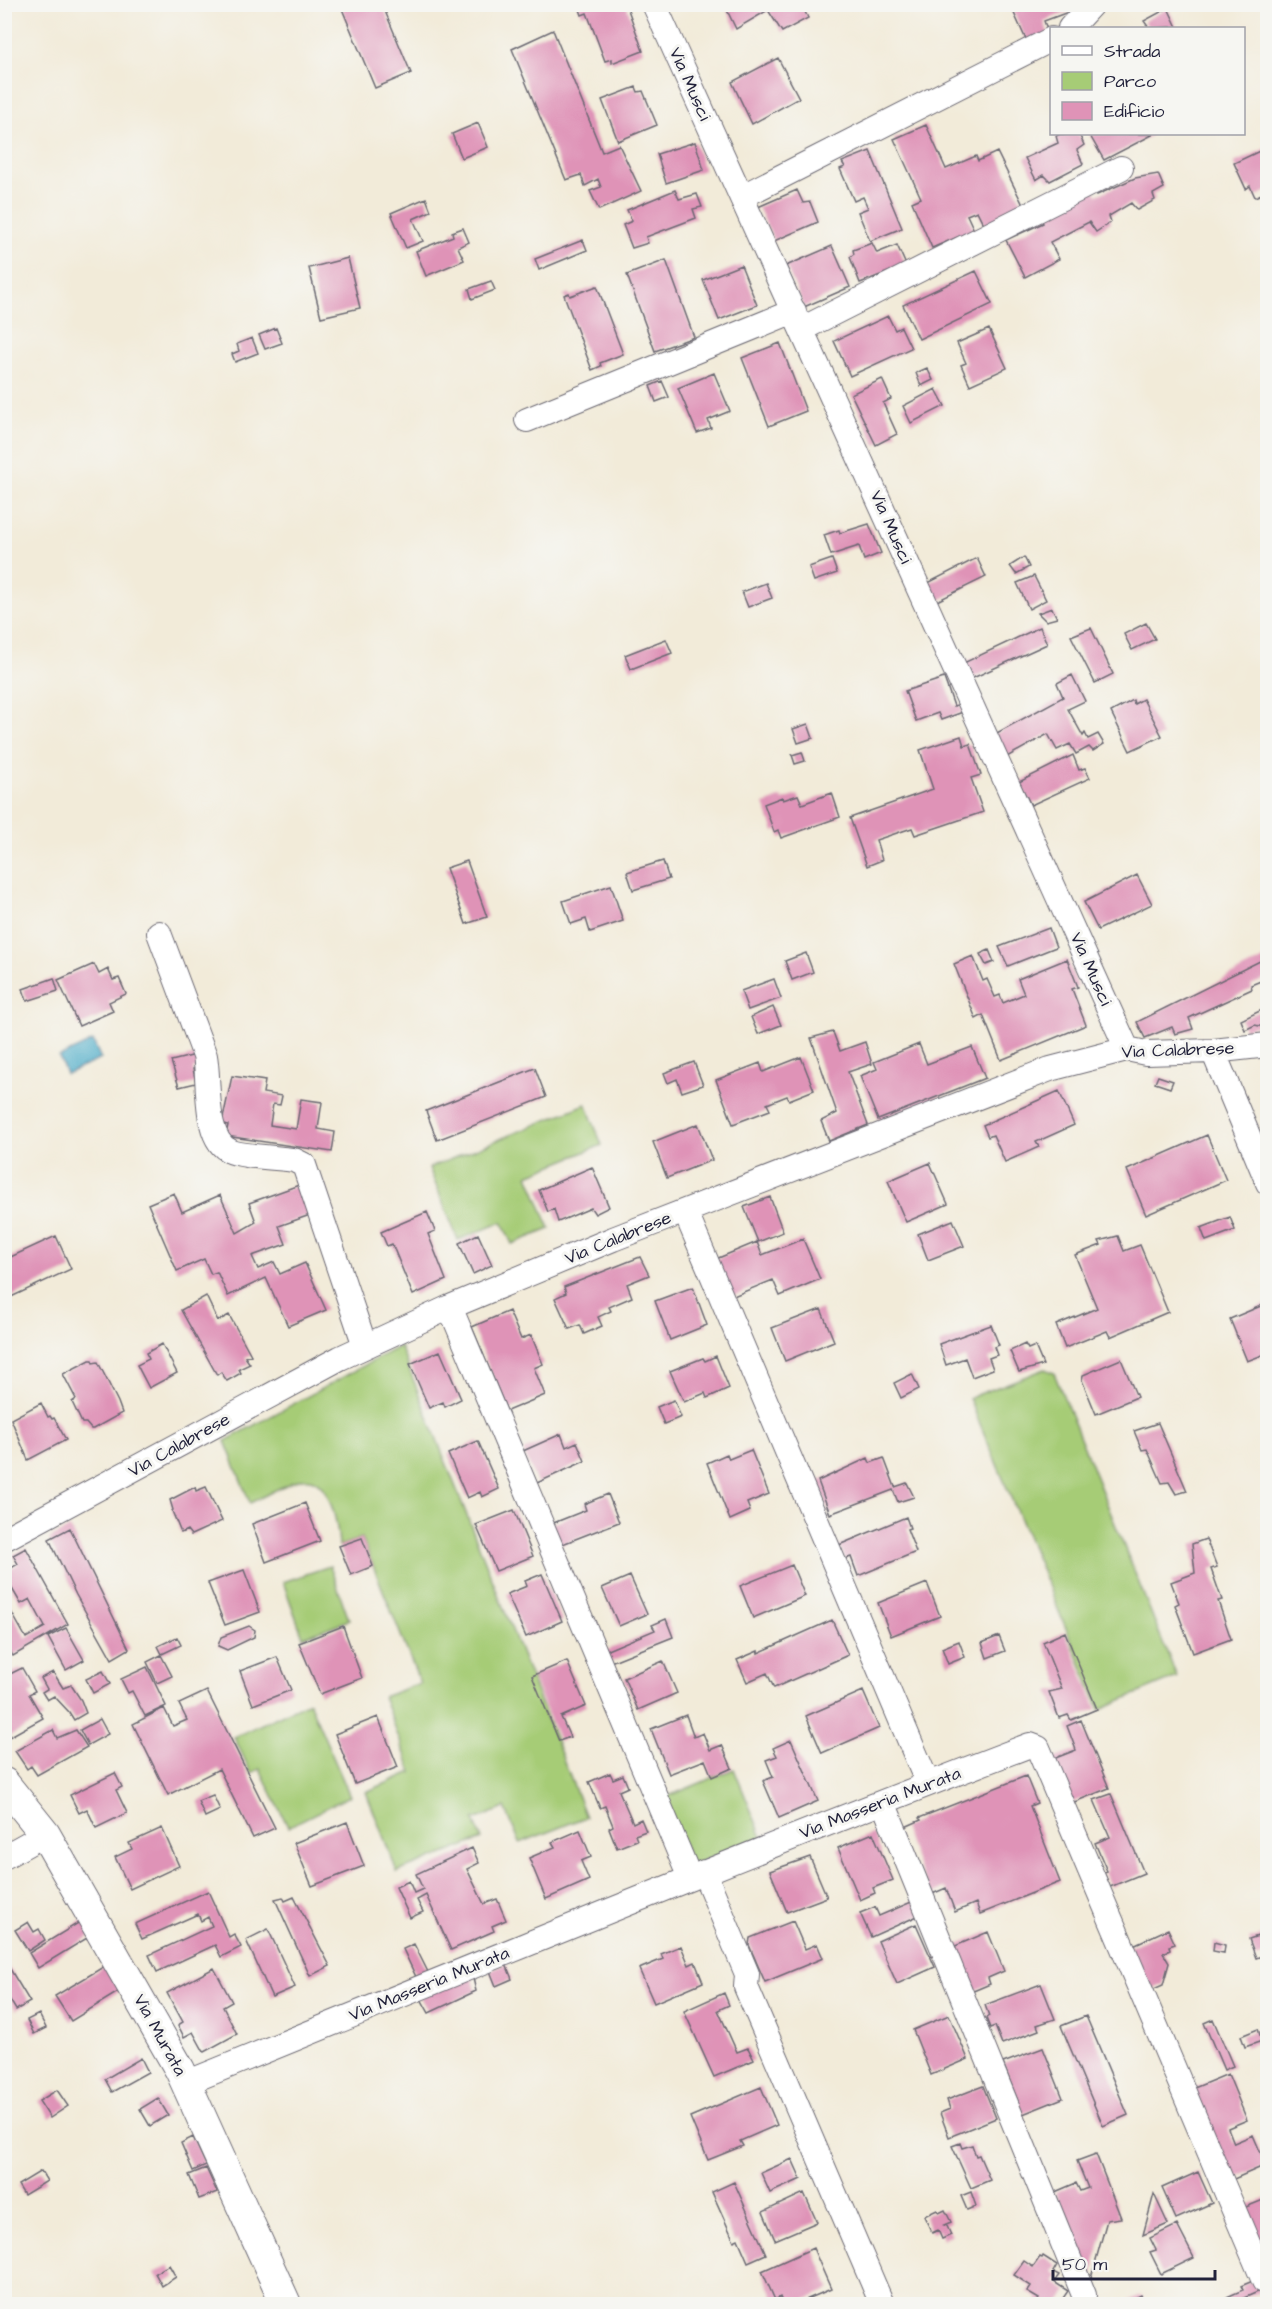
<svg xmlns="http://www.w3.org/2000/svg" width="1272" height="2309" viewBox="0 0 1272 2309" font-family="'Architects Daughter',sans-serif">
	<style>
		.green { fill: #a6cc76; stroke: #647758; stroke-width: 1.5 }
		.water { fill: #48aac7; stroke: #356681; stroke-width: 1.5 }
		.building { fill: #df93b7 }
		.lines { fill: none; stroke-linecap: round; stroke-linejoin: round }
		.minor-casing { stroke: #6b6872; stroke-width: 26 }
		.tertiary-casing { stroke: #6b6872; stroke-width: 32 }
		.minor { stroke: #fff; stroke-width: 24 }
		.tertiary { stroke: #fff; stroke-width: 30 }
		.labels { text-anchor: middle; dominant-baseline: central; stroke-width: 6; stroke-linejoin: round; paint-order: stroke }
		.street-label { font-size: 18px; fill: #22223b; stroke: #f6f6f2 }
	</style>
	<rect width="100%" height="100%" fill="#f6f6f2"/>
	<filter id="ink" filterUnits="userSpaceOnUse"><feTurbulence type="fractalNoise" baseFrequency=".0167" numOctaves="2"/><feDisplacementMap in="SourceGraphic" scale="12" xChannelSelector="R" yChannelSelector="G"/><feConvolveMatrix kernelMatrix="1 2 1 2 8 2 1 2 1" color-interpolation-filters="sRGB"/></filter>
	<filter id="wash" filterUnits="userSpaceOnUse"><feTurbulence type="fractalNoise" baseFrequency=".008" numOctaves="4" result="noise"/><feDisplacementMap in="SourceGraphic" scale="24" xChannelSelector="R" yChannelSelector="G"/><feGaussianBlur stdDeviation="1.35" result="paint"/><feColorMatrix in="noise" values="0 0 0 0 0 0 0 0 0 0 0 0 0 0 0 0 0 1.4 0 .05"/><feComposite in="paint" operator="in"/></filter>
	<g filter="url(#wash)">
		<rect width="100%" height="100%" fill="#f2ebd9"/>
		<path class="green" d="M586,1104L602,1145L528,1175L550,1229L512,1244L502,1222L458,1240L429,1168Z
			M400,1346L586,1817L520,1843L505,1808L474,1820L482,1839L397,1872L366,1792L412,1772L383,1697L420,1683L362,1538L339,1546C338,1527 330,1473 302,1479C286,1483 265,1496 250,1503L225,1441Z
			M1045,1369L1054,1373L1177,1677L1100,1709L969,1398Z
			M330,1566L349,1620L303,1637L283,1582Z
			M309,1702L350,1796L288,1827L260,1769L251,1773L234,1737Z
			M734,1769L762,1837L692,1865L664,1798Z"/>
		<path class="water" d="M93,1041L101,1059L66,1074L59,1057Z"/>
		<g id="blocks">
			<path class="building" d="M340,4H382L411,73L375,88Z
				M578,4H626L643,51L612,63V59L605,61L587,13L582,15Z
				M724,4H801L808,18L782,32L768,10L736,29Z
				M1025,4H1078L1079,8L1044,21L1049,35L1028,44L1013,11Z
				M1168,8L1177,27L1149,28L1144,21Z
				M553,30L602,152L619,145L641,191L599,210L590,191L601,187L598,179L585,186L581,175L566,180L512,49Z
				M778,58L799,98L752,124L732,82Z
				M636,87L638,92L643,91L657,125L618,141L602,100Z
				M478,123L488,147L462,158L452,134Z
				M926,125L946,169L976,156L978,161L997,152L1025,209L985,227L977,211L967,215L974,230L932,248L912,202L921,198L894,139Z
				M1060,134H1079L1084,145L1077,150L1083,164L1050,181L1044,175L1036,180L1025,158L1058,143L1056,136Z
				M1089,134H1154L1104,160Z
				M695,142L704,170L666,183L657,154Z
				M1268,147V191L1255,197L1250,186L1246,189L1234,163Z
				M870,151L902,228L870,241L858,212L868,208L863,197L854,201L840,169L845,167L842,162Z
				M1158,174L1164,188L1153,194L1155,200L1137,210L1131,203L1109,216L1111,222L1096,232L1089,222L1050,242L1059,259L1025,277L1006,240L1043,223L1040,216L1094,189L1097,195L1135,178Z
				M675,190L679,199L697,194L702,207L693,209L696,218L646,237L648,243L632,248L623,225L632,221L627,210Z
				M797,190L803,203L810,202L818,222L774,241L758,207Z
				M426,198L431,211L413,219L423,241L406,248L391,213Z
				M463,228L469,242L458,247L464,260L426,276L416,251L453,236L452,232Z
				M583,240L587,250L539,270L535,259Z
				M872,243L877,253L897,245L906,265L860,283L850,257L854,254L853,250Z
				M832,246L850,287L804,307L786,266Z
				M348,258L360,308L321,317L309,268Z
				M666,260L694,337L655,351L627,275Z
				M741,265L757,305L719,320L703,280Z
				M976,271L992,304L919,339L903,305Z
				M491,281L495,290L472,299L469,289Z
				M597,286L623,354L600,363L601,366L592,370L564,295L569,293L570,296Z
				M888,316L895,330L901,327L911,348L850,376L834,341Z
				M276,328L282,343L265,349L259,335Z
				M989,329L1007,368L970,385L961,365L966,363L957,343Z
				M252,338L258,353L235,362L232,354L239,351L237,344Z
				M780,343L806,411L769,426L742,358Z
				M927,368L933,380L921,386L916,373Z
				M714,373L730,411L708,420L711,428L697,433L678,388Z
				M882,379L891,399L883,403L897,434L876,445L851,394Z
				M662,381L669,397L656,402L650,386Z
				M936,389L945,406L911,423L903,406Z
				M869,524L881,553L864,560L859,546L831,555L824,535L839,530L840,533Z
				M1024,557L1029,567L1016,574L1010,566Z
				M977,558L986,577L931,604L922,586Z
				M832,559L837,573L814,581L809,567Z
				M1034,576L1046,600L1029,609L1017,583Z
				M766,583L772,598L748,607L742,592Z
				M1052,608L1057,618L1046,621L1038,613Z
				M1146,623L1155,639L1132,650L1124,634Z
				M1040,627L1047,644L962,683L955,667Z
				M1091,628L1113,674L1095,683L1071,636Z
				M666,639L672,653L631,669L625,655Z
				M1072,675L1085,701L1068,709L1083,736L1085,733L1088,739L1098,734L1104,744L1093,751L1089,747L1076,754L1070,744L1057,750L1048,734L1005,758L993,735L1063,697L1057,683Z
				M944,678L954,706L960,704L963,712L941,720L938,713L916,721L905,691Z
				M1143,699L1162,736L1130,751L1111,712L1133,700L1134,704Z
				M808,724L813,738L798,743L793,729Z
				M961,736L964,746L970,744L981,775L971,778L983,812L915,835L912,828L876,840L882,860L867,866L850,818L933,789L920,750Z
				M802,752L805,761L795,764L792,755Z
				M1073,755L1079,770L1085,768L1090,778L1031,805L1019,782Z
				M832,793L840,817L781,838L778,830L774,832L764,804L782,797L783,800L798,795L802,804Z
				M467,861L487,917L466,924L446,868Z
				M663,861L669,879L633,890L627,872Z
				M1137,875L1152,904L1098,930L1084,902Z
				M611,885L623,921L590,932L586,919L571,924L563,901Z
				M1049,928L1056,947L1008,966L999,947Z
				M989,950L994,962L986,965L980,954Z
				M806,953L813,972L792,980L785,961Z
				M973,956L983,981L987,979L995,997L1000,995L1003,1003L1024,994L1018,979L1067,959L1078,987L1072,989L1086,1025L1001,1060L983,1015L976,1019L954,964Z
				M1268,957V978L1251,985L1252,989L1189,1018L1193,1029L1175,1034L1172,1027L1145,1038L1137,1022Z
				M94,964L99,974L108,969L113,980L119,978L126,994L109,1002L113,1011L79,1026L58,980Z
				M54,978L58,991L27,1001L23,989Z
				M774,979L781,998L748,1010L741,991Z
				M773,1007L781,1025L758,1034L751,1017Z
				M1268,1007V1028L1255,1025L1245,1030L1241,1020Z
				M833,1032L840,1051L865,1042L872,1064L848,1072L868,1125L829,1141L821,1121L837,1113L811,1038Z
				M919,1044L927,1064L972,1047L985,1078L878,1120L860,1076L877,1069L874,1062Z
				M200,1054L202,1066L193,1069L196,1083L179,1087L171,1061Z
				M801,1057L814,1090L789,1100L787,1096L767,1104L770,1110L733,1124L716,1080L760,1063L763,1072Z
				M694,1062L703,1085L682,1092L677,1079L668,1083L664,1073Z
				M535,1068L546,1097L437,1140L426,1111Z
				M232,1076L265,1081L263,1093L282,1096L280,1105L273,1104L270,1125L296,1129L301,1099L322,1102L318,1129L335,1132L332,1152L226,1136L228,1125L222,1123Z
				M1158,1076L1173,1081L1170,1088L1155,1083Z
				M1268,1089V1117H1267L1263,1105L1264,1101L1261,1091Z
				M1059,1091L1074,1125L1036,1142L1039,1147L1005,1162L993,1135L988,1137L983,1125Z
				M698,1124L712,1160L667,1178L653,1142Z
				M1207,1135L1226,1180L1146,1215L1127,1170Z
				M930,1163L948,1204L906,1222L888,1181Z
				M592,1167L609,1207L595,1214L591,1208L558,1222L554,1209L548,1212L539,1190Z
				M299,1185L310,1215L279,1226L286,1244L252,1256L258,1269L274,1262L280,1274L305,1263L326,1310L288,1326L266,1278L228,1296L217,1272L211,1274L204,1259L177,1271L148,1204L174,1193L182,1212L220,1195L237,1233L256,1222L249,1203Z
				M770,1197L783,1232L758,1242L744,1207Z
				M427,1212L435,1231L428,1234L446,1280L413,1295L392,1244L387,1246L381,1232Z
				M1230,1217L1235,1230L1206,1241L1201,1228Z
				M953,1220L964,1246L928,1260L918,1234Z
				M478,1234L492,1265L473,1274L459,1243Z
				M56,1236L71,1269L9,1298L4,1288V1260Z
				M1118,1236L1124,1251L1140,1245L1168,1312L1110,1337L1107,1331L1065,1348L1056,1325L1097,1308L1075,1255L1101,1245L1099,1241Z
				M803,1239L820,1279L780,1296L773,1280L731,1297L716,1259L757,1242L762,1255Z
				M640,1257L649,1275L627,1284L632,1297L609,1307L611,1311L598,1317L602,1326L584,1334L580,1325L569,1329L555,1298L566,1293L564,1287Z
				M693,1287L707,1325L670,1340L655,1301Z
				M206,1296L218,1321L229,1315L251,1355L245,1357L250,1364L239,1369L241,1373L227,1381L221,1372L217,1375L181,1310Z
				M1268,1303V1353L1247,1361L1230,1319Z
				M821,1309L834,1341L785,1361L772,1328Z
				M509,1311L521,1339L531,1335L543,1364L534,1368L545,1395L507,1411L472,1327Z
				M991,1325L999,1345L994,1347L997,1355L989,1358L993,1369L972,1377L965,1358L946,1365L939,1344Z
				M162,1344L177,1373L149,1388L137,1365L149,1359L146,1353Z
				M1025,1344L1028,1349L1035,1346L1043,1365L1019,1372L1010,1351Z
				M440,1351L461,1399L445,1407L443,1402L429,1408L410,1364Z
				M716,1356L729,1388L707,1398L705,1393L684,1402L670,1371L703,1358L705,1361Z
				M1121,1359L1137,1397L1096,1414L1082,1380L1083,1375Z
				M90,1360H92L93,1363L98,1362L118,1402L122,1413L93,1429H91L86,1423H82L72,1402L76,1399L63,1374Z
				M912,1374L919,1389L901,1398L894,1383Z
				M674,1400L681,1417L664,1424L657,1407Z
				M41,1403L48,1417L50,1416L52,1419L54,1418L66,1440L28,1460L11,1419Z
				M1158,1423L1187,1491L1176,1494L1169,1482L1162,1483L1147,1449L1142,1450L1134,1431Z
				M561,1434L566,1447L577,1442L585,1461L537,1483L523,1451Z
				M478,1441L499,1489L482,1497L480,1492L467,1498L448,1454Z
				M751,1450L769,1494L747,1503L750,1511L730,1520L707,1463L727,1454L729,1459Z
				M868,1458L870,1463L884,1458L895,1487L907,1483L914,1497L898,1502L893,1490L830,1514L818,1481Z
				M195,1487L196,1491L206,1487L222,1521L191,1535L187,1530L181,1533L172,1511L173,1510L170,1500Z
				M608,1494L619,1522L560,1545L551,1524L586,1510L584,1504Z
				M305,1503L320,1541L266,1562L252,1524Z
				M514,1510L533,1556L496,1571L476,1525Z
				M906,1517L910,1528L907,1529L916,1552L858,1576L851,1557L845,1559L839,1545Z
				M70,1528L129,1649L112,1659L76,1595L49,1539Z
				M362,1538L373,1566L351,1575L339,1546Z
				M1206,1539L1217,1567L1211,1569L1222,1600L1218,1601L1231,1639L1193,1653L1175,1605L1179,1603L1171,1582L1195,1573L1192,1544Z
				M26,1548L68,1624L13,1656L4,1641V1599L26,1638L45,1627L30,1599L21,1604L4,1575V1572L18,1564L13,1555Z
				M792,1565L805,1596L753,1618L740,1586Z
				M244,1570L260,1612L225,1625L208,1583Z
				M542,1574L562,1621L526,1637L507,1594L527,1586L525,1581Z
				M630,1576L647,1614L619,1626L602,1588Z
				M927,1583L940,1616L891,1636L878,1603Z
				M666,1619L673,1637L603,1665L598,1654L655,1630L652,1625Z
				M832,1620L848,1655L774,1688L767,1673L747,1682L737,1660L758,1651V1653Z
				M249,1626L255,1630L254,1637L227,1650L218,1646L221,1637Z
				M343,1626L362,1678L320,1694L299,1643Z
				M66,1628L84,1660L66,1670L48,1637Z
				M1065,1632L1097,1709L1071,1720L1068,1715L1059,1718L1049,1692L1062,1689L1043,1642Z
				M999,1636L1005,1651L987,1658L982,1643Z
				M177,1637L181,1645L162,1654L158,1646Z
				M959,1641L965,1657L948,1664L942,1648Z
				M161,1655L172,1676L157,1683L147,1662Z
				M277,1657L291,1690L253,1705L240,1671Z
				M567,1661L586,1706L561,1717L570,1737L559,1741L532,1676Z
				M663,1661L677,1693L638,1710L624,1678Z
				M147,1667L166,1706L145,1716L132,1691L128,1693L121,1679Z
				M22,1668L35,1691L29,1694L43,1718L9,1737L4,1731V1677Z
				M103,1671L110,1684L93,1693L86,1679Z
				M53,1672L63,1688L71,1685L81,1700L86,1713L74,1720L69,1712L54,1696L47,1700L42,1692L47,1689L41,1678Z
				M207,1691L275,1828L253,1838L219,1769L168,1795L133,1724L164,1708L173,1726L187,1720L179,1704Z
				M863,1691L879,1728L822,1753L806,1716Z
				M686,1715L694,1737L703,1733L710,1750L722,1745L732,1768L712,1777L705,1760L669,1774L651,1729Z
				M378,1717L398,1767L355,1784L335,1734Z
				M100,1719L108,1734L88,1745L80,1730Z
				M1081,1720L1109,1788L1072,1803L1053,1759L1076,1750L1067,1726Z
				M53,1730L57,1738L76,1730L87,1747L37,1775L31,1766L27,1769L15,1751Z
				M791,1740L818,1801L779,1818L763,1781L773,1777L766,1760L777,1756L773,1748Z
				M115,1773L122,1787L116,1790L127,1813L96,1828L87,1809L79,1813L70,1795Z
				M610,1773L613,1779L623,1775L628,1787L619,1791L633,1823L641,1819L646,1831L635,1835L637,1840L617,1848L609,1828L613,1826L605,1806L600,1808L589,1782Z
				M1026,1776L1037,1803L1030,1806L1060,1882L980,1914L976,1903L955,1912L946,1888L930,1895L903,1828L921,1820L919,1818Z
				M1111,1794L1144,1873L1110,1887L1104,1872L1107,1871L1095,1843L1110,1837L1094,1800Z
				M213,1795L220,1810L205,1817L198,1801Z
				M347,1822L364,1866L312,1886L294,1843Z
				M162,1828L179,1866L130,1889L115,1857L132,1849L129,1843Z
				M580,1830L591,1857L581,1861L589,1880L546,1899L529,1858L555,1847L552,1842Z
				M873,1833L893,1880L873,1888L875,1893L860,1900L838,1848Z
				M472,1848L479,1863L467,1869L484,1904L497,1899L506,1920L492,1926L494,1931L451,1950L426,1895L417,1900L423,1912L410,1918L396,1887L409,1881L414,1893L423,1889L416,1874Z
				M810,1857L827,1897L787,1912L770,1871Z
				M208,1891L229,1937L234,1934L241,1947L221,1957L215,1945L157,1972L149,1955L212,1926L208,1917L201,1921L198,1914L142,1939L135,1924Z
				M283,1897L285,1901L294,1897L330,1966L310,1976L275,1899Z
				M916,1900L922,1914L871,1937L860,1913L875,1907L879,1916Z
				M83,1920L92,1935L38,1968L29,1953Z
				M793,1921L805,1949L817,1944L823,1958L765,1982L749,1945L750,1938Z
				M28,1922L34,1932L39,1929L45,1940L28,1951L15,1930Z
				M916,1924L935,1967L897,1984L878,1941Z
				M268,1929L295,1987L272,1997L246,1940Z
				M1168,1929L1175,1944L1169,1946L1170,1950L1163,1953L1169,1963L1163,1985L1147,1992L1129,1947Z
				M988,1932L1004,1971L988,1978L990,1984L964,1995L953,1947Z
				M1261,1935L1268,1954L1256,1958L1249,1939Z
				M1214,1942L1225,1945L1224,1953L1213,1951Z
				M414,1944L429,1974L417,1979L403,1949Z
				M681,1946L689,1965L695,1962L703,1982L654,2003L639,1969L663,1959L661,1954Z
				M7,1964L30,2002L16,2010L10,2000L4,2003V1966Z
				M108,1964L123,1989L71,2021L55,1996Z
				M506,1964L512,1979L496,1986L490,1971Z
				M214,1968L232,2002L223,2007L237,2034L204,2052L193,2032L184,2037L178,2025L183,2022L167,1993Z
				M472,1974L476,1991L429,2013L420,1997Z
				M1041,1984L1055,2019L1037,2025L1039,2030L1002,2044L995,2026L990,2028L986,2018L989,2016L985,2005Z
				M724,1993L729,2005L718,2010L737,2052L748,2048L754,2060L714,2077L684,2011Z
				M39,2014L46,2028L34,2034L27,2020Z
				M949,2015L968,2059L931,2075L913,2030Z
				M1086,2016L1128,2115L1103,2126L1061,2026Z
				M1213,2019L1233,2066L1224,2070L1204,2023Z
				M1258,2029L1262,2041L1245,2047L1241,2036Z
				M1043,2048L1063,2098L1023,2114L1003,2063Z
				M141,2058L148,2072L112,2092L105,2079Z
				M1228,2074L1247,2120L1228,2128L1234,2143L1253,2135L1266,2165L1227,2182L1187,2091Z
				M983,2086L996,2118L949,2137L940,2113L950,2109L947,2100Z
				M761,2087L777,2125L740,2141L743,2146L708,2160L690,2117Z
				M57,2090L68,2106L50,2118L39,2101Z
				M158,2098L168,2115L150,2126L140,2109Z
				M193,2137L206,2165L193,2171L181,2143Z
				M960,2143L962,2148L972,2145L976,2156L979,2155L990,2180L971,2188L952,2146Z
				M1096,2154L1121,2218L1107,2220L1089,2285L1055,2192L1076,2183L1080,2191L1088,2188L1077,2161Z
				M792,2159L801,2179L770,2193L761,2173Z
				M206,2168L217,2192L199,2199L189,2175Z
				M41,2171L47,2181L24,2195L18,2185Z
				M1198,2172L1212,2203L1176,2219L1162,2188Z
				M734,2182L766,2254L748,2262L738,2239L734,2241L712,2192Z
				M971,2192L976,2206L967,2210L961,2196Z
				M804,2193L817,2222L775,2240L763,2212Z
				M1154,2194L1168,2224L1143,2235Z
				M1268,2198V2261L1241,2209Z
				M937,2210L939,2213L945,2210L951,2222L944,2225L947,2226L951,2235L942,2239L938,2230L932,2233L924,2216Z
				M1177,2225L1194,2258L1161,2274L1150,2252L1156,2250L1150,2238Z
				M813,2248L831,2289L796,2304H783L780,2297L775,2300L762,2271Z
				M1043,2256L1057,2265L1053,2272L1059,2275L1054,2282L1068,2291L1059,2304H1035L1039,2299L1027,2292L1031,2286L1014,2275L1024,2261L1033,2267L1040,2257L1042,2258Z
				M169,2265L176,2277L162,2286L155,2273Z
				M1255,2280L1260,2291L1230,2304L1227,2297L1243,2290L1241,2286Z
				M1141,2295L1146,2304H1124Z"/>
		</g>
	</g>
	<g filter="url(#ink)">
		<use href="#blocks" fill-opacity="0" stroke="#6b6872" stroke-width="1.5"/>
		<g class="lines">
			<g class="minor-casing">
				<path id="minor" d="M654,4L1127,1049
					M1070,28L1092,4
					M743,196L1052,39
					M802,329L1121,168
					M527,420L794,311
					M159,933L205,1056C210,1081 203,1139 230,1151C239,1156 281,1158 294,1160L304,1165L365,1346
					M1213,1051L1268,1183
					M685,1211L928,1784
					M450,1307L690,1878
					M4,1539L340,1358L450,1307L613,1239L1050,1069L1127,1049L1146,1053L1213,1051L1268,1045
					M883,1802L1084,2295
					M4,1857L45,1834
					M704,1872L747,1974L746,1987L882,2304
					M186,2083C467,1969 747,1853 1030,1745L1038,1748L1264,2281"/>
			</g>
			<g class="tertiary-casing">
				<path id="tertiary" d="M4,1783L45,1834L180,2070L286,2304"/>
			</g>
			<use href="#minor" class="minor"/>
			<use href="#tertiary" class="tertiary"/>
		</g>
	</g>
	<g class="labels">
		<g class="street-label">
			<text transform="translate(690 84) rotate(66)">Via Musci</text>
			<text transform="translate(891 527) rotate(66)">Via Musci</text>
			<text transform="translate(1091 969) rotate(66)">Via Musci</text>
			<text transform="translate(1178 1050) rotate(-2)">Via Calabrese</text>
			<text transform="translate(618 1238) rotate(-22)">Via Calabrese</text>
			<text transform="translate(179 1445) rotate(-29)">Via Calabrese</text>
			<text transform="translate(880 1803) rotate(-21)">Via Masseria Murata</text>
			<text transform="translate(429 1984) rotate(-22)">Via Masseria Murata</text>
			<text transform="translate(160 2035) rotate(61)">Via Murata</text>
		</g>
	</g>
	<rect width="1272" height="2309" fill="none" stroke="#f6f6f2" stroke-width="24"/>
	<rect x="1050" y="27" width="195" height="108" fill="#f6f6f2" stroke="#a1a1a9" stroke-width="1.5"/>
	<rect x="1062" y="46" width="30" height="9" fill="#ffffff" stroke="#a1a1a9" stroke-width="1.5"/>
	<text x="1104" y="57" font-size="18" fill="#22223b">Strada</text>
	<rect x="1062" y="72" width="30" height="18" fill="#a6cc76" stroke="#a1a1a9" stroke-width="1.5"/>
	<text x="1104" y="87" font-size="18" fill="#22223b">Parco</text>
	<rect x="1062" y="102" width="30" height="18" fill="#df93b7" stroke="#a1a1a9" stroke-width="1.5"/>
	<text x="1104" y="117" font-size="18" fill="#22223b">Edificio</text>
	<path d="M1053 2270v9h162v-9" fill="none" stroke="#22223b" stroke-width="3"/>
	<text x="1062" y="2270" font-size="18" fill="#22223b" stroke="#f6f6f2" stroke-width="4.5" paint-order="stroke">50 m</text>
</svg>
